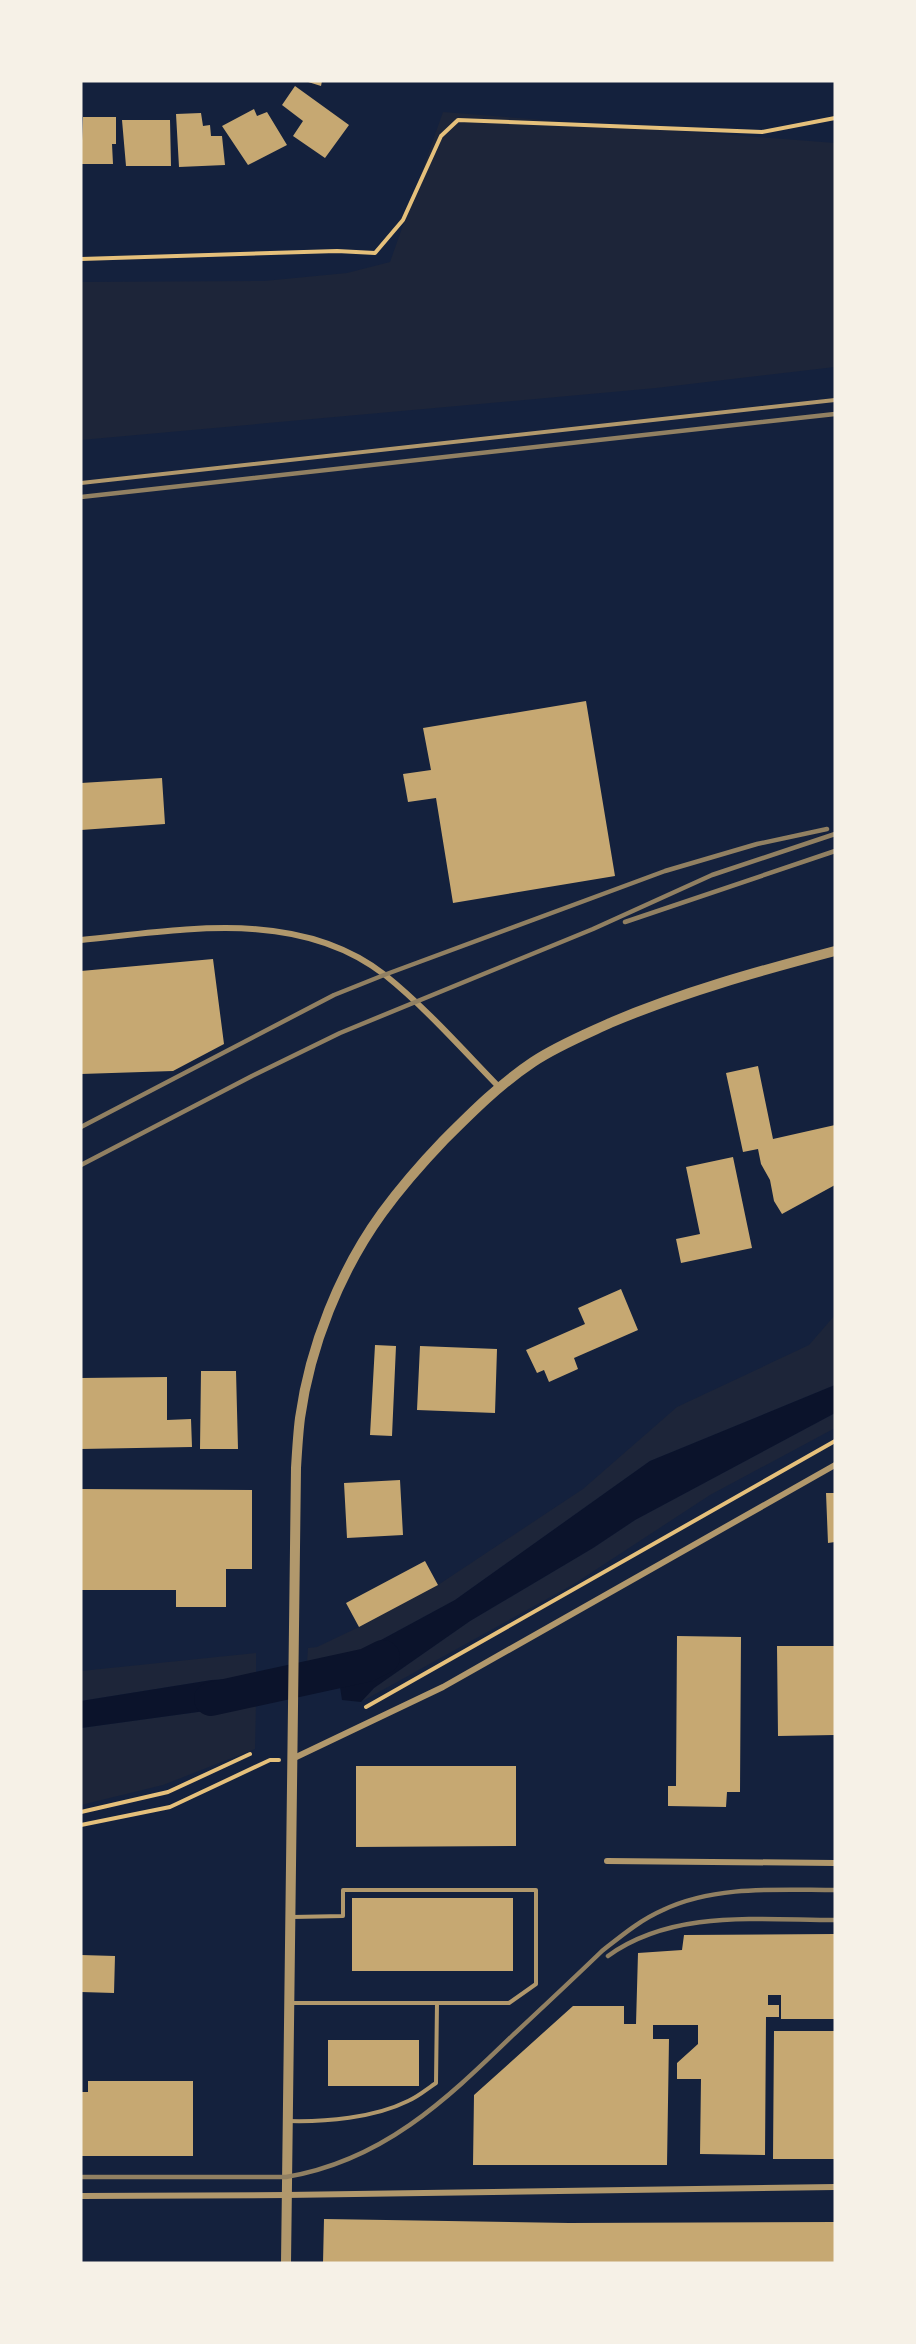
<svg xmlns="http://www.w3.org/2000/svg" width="916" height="2344" viewBox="0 0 916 2344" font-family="'DM Sans',sans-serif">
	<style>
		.green { fill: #1d2539 }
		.water { fill: #0b132b }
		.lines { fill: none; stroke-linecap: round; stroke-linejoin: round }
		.river { stroke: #0b132b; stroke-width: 34 }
		.building { fill: #c6a872 }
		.path { stroke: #e5c07b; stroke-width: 4 }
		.service { stroke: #b1986c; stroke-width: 4 }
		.minor { stroke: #b1986c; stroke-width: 6 }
		.tertiary { stroke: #b1986c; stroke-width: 10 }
		.rail { stroke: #918062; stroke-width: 4.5 }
	</style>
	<rect width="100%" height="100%" fill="#14213d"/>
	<path class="green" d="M443,112L835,143V367L656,388L81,440V282L264,281L347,273L390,262Z
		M835,1315V1385L650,1461L455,1600L346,1659L307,1662L308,1648L317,1647L359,1627L438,1585L583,1489L677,1407L809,1345Z
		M835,1413V1428L710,1495L574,1584L361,1702L374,1688L470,1621L593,1548L635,1520Z
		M256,1653V1678L212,1680L81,1701V1671Z
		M256,1704L255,1749L163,1785L81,1805V1728Z"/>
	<path class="water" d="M835,1385V1413L635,1520L593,1548L470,1621L374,1688L361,1702L342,1700L336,1660L346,1659L455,1600L650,1461Z
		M256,1678V1704L81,1728V1701L212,1680Z"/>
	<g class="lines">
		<path class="river" d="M211,1699L367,1665L383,1657"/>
	</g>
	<path class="building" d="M305,81H322L321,86Z
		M295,86L349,125L325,158L293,136L303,121L282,105Z
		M254,109L257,116L267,112L287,145L248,165L222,126Z
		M201,113L203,126L210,125L211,136H222L225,165L179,167L176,114Z
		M83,117H116V144H112L113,164H81Z
		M122,120H170L171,166H126Z
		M586,701L615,876L453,903L436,798L408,802L403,774L431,770L423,728Z
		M162,778L165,824L81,830V783Z
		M213,959L224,1044L173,1071L81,1074V971Z
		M758,1066L773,1139L835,1125V1185L782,1214L774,1201L770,1180L761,1164L758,1149L743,1152L726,1073Z
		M733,1157L752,1248L681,1263L676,1239L700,1234L686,1167Z
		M621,1289L638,1330L574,1358L578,1369L549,1382L544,1370L537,1373L526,1350L585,1324L578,1308Z
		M375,1345L396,1346L392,1436L370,1435Z
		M420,1346L497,1349L495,1413L417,1410Z
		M201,1371H236L238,1449H200Z
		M167,1377V1420L191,1419L192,1447L81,1449V1378Z
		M400,1480L403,1535L347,1538L344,1483Z
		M81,1489L252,1490V1569H226V1607H176V1590H81Z
		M826,1493H835V1542L828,1543Z
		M425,1561L438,1585L359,1627L346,1603Z
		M677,1636L741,1637L740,1792H727L726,1807L668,1806V1786H676Z
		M777,1646H835V1735L778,1736Z
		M356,1766H516V1846L356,1847Z
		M352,1898H513V1971H352Z
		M835,1934V2019H781V1995H768V2005H779V2017H766L765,2155L700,2154L701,2079H677V2063L698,2044V2025H653V2039H669L667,2165H473L474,2095L573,2006H624V2024H636L638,1953L682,1950L684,1935Z
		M81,1955L115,1956L114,1993L81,1992Z
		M774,2031H835V2159H773Z
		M328,2040H419V2086H328Z
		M88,2081H193V2156H81V2092H88Z
		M324,2219L569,2223L835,2222V2263H323Z"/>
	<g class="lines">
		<path class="path" d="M81,259L337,251L375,253L403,220L441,136L458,120L762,132L835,118
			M366,1707L835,1441
			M81,1812L168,1792L250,1754
			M81,1825L170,1807L270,1760H279"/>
		<path class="service" d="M81,483L835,400
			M289,2003H509L536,1984V1890H343V1916L292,1917
			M288,2121C325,2122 374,2118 408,2101C418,2097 427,2089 436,2083L437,2003"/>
		<path class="minor" d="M81,940C182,930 298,907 385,975C426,1008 462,1049 499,1087
			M292,1759L443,1687L835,1465
			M607,1861L835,1863
			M81,2196L286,2195L835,2187"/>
		<path class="tertiary" d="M286,2263L296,1468C297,1451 298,1434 300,1418C310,1346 340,1271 382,1213C401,1187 422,1163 444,1140C472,1112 500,1084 533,1062C557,1046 584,1035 610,1023C683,992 759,971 835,951"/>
		<path class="rail" d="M81,497L835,414
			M625,922L835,851
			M81,1127L334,995L384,975L665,871L757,844L827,829
			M81,1165L252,1076L340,1033L593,929L712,875L835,834
			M608,1956C673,1909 760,1920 835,1920
			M81,2177H286C382,2161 445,2101 512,2036C542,2008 572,1980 602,1951C621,1936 640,1920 663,1910C715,1885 779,1890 835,1890"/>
	</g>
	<rect width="916" height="2344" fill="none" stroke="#f6f1e7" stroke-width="165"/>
</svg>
